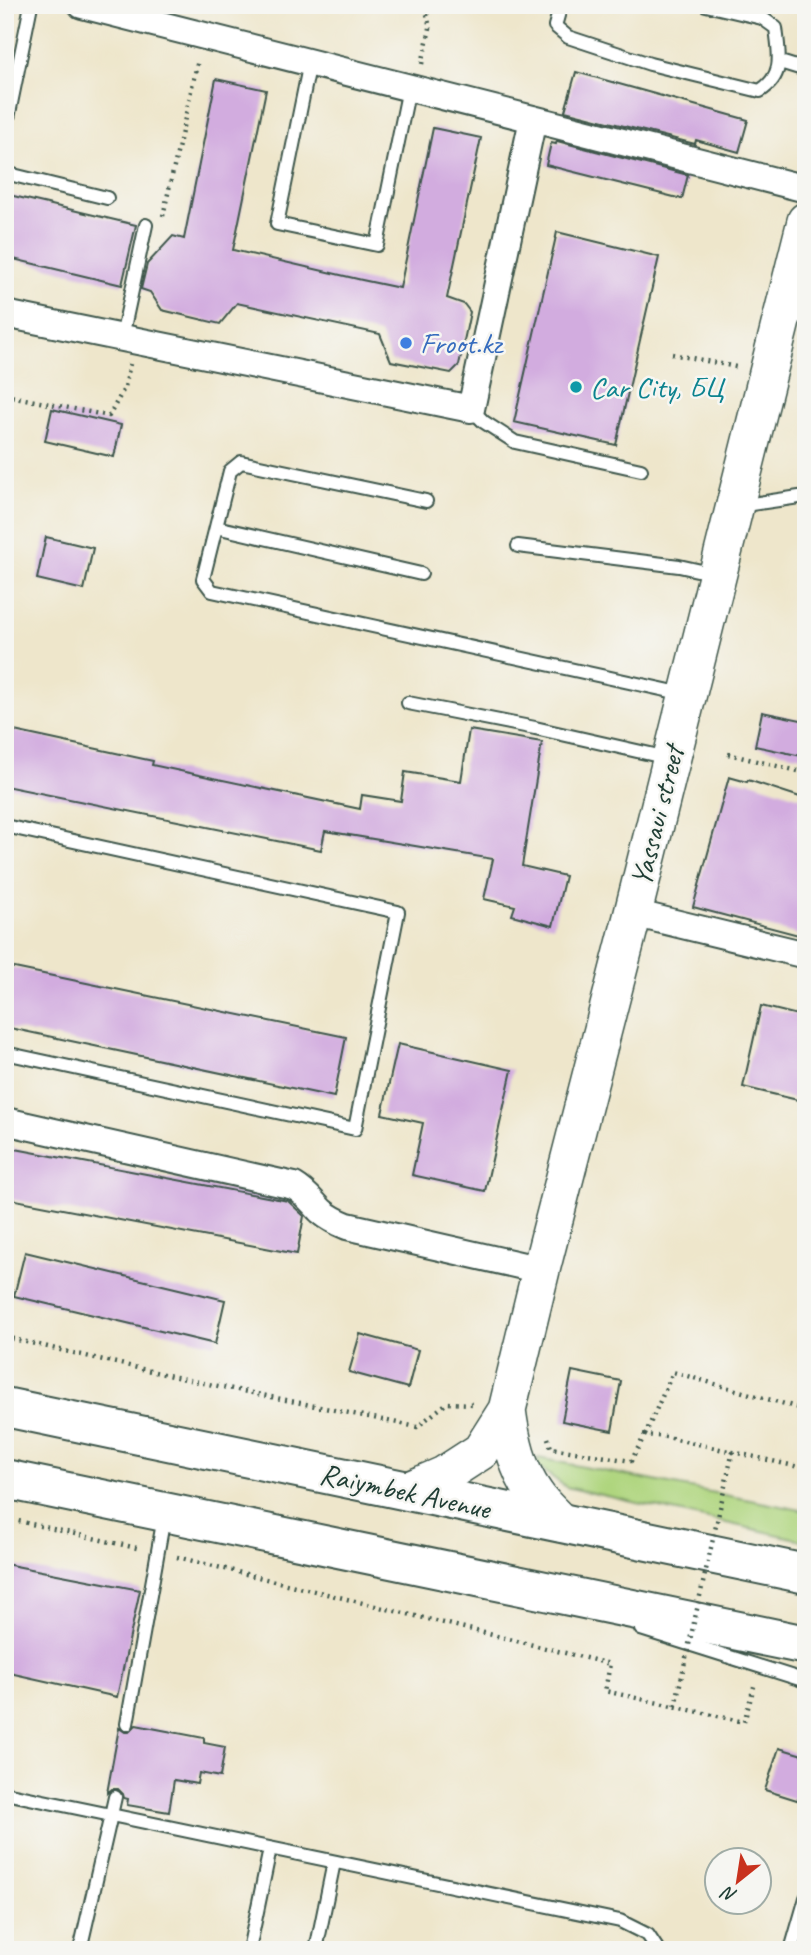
<svg xmlns="http://www.w3.org/2000/svg" width="811" height="1955" viewBox="0 0 811 1955" font-family="Caveat,sans-serif">
	<style>
		.green { fill: #afd57e; stroke: #678959; stroke-width: 2 }
		.building { fill: #d2acdf }
		.lines { fill: none; stroke-linecap: round; stroke-linejoin: round }
		.lane-casing { stroke: #3e564b; stroke-width: 16 }
		.street-casing { stroke: #3e564b; stroke-width: 30 }
		.secondary-casing { stroke: #3e564b; stroke-width: 40 }
		.highway-casing { stroke: #3e564b; stroke-width: 42 }
		.path { stroke: #3e564b; stroke-width: 4.5; stroke-dasharray: 2 5; stroke-linecap: butt }
		.lane { stroke: #fff; stroke-width: 12 }
		.street { stroke: #fff; stroke-width: 26 }
		.secondary { stroke: #fff; stroke-width: 37 }
		.highway { stroke: #fff; stroke-width: 38 }
		.path-bridge { stroke: #3e564b; stroke-width: 4.5; stroke-dasharray: 2 5; stroke-linecap: butt }
		.shop-dot { fill: #3f7fe0; stroke: #f6f6f2; stroke-width: 2.5 }
		.culture-dot { fill: #0f9aa8; stroke: #f6f6f2; stroke-width: 2.5 }
		.labels { text-anchor: middle; dominant-baseline: central; stroke-width: 5; stroke-linejoin: round; paint-order: stroke }
		.shop-label { font-size: 30px; fill: #366cbe; stroke: #f6f6f2; text-anchor: start }
		.culture-label { font-size: 30px; fill: #0d838f; stroke: #f6f6f2; text-anchor: start }
		.street-label { font-size: 30px; fill: #1f3d34; stroke: #f6f6f2 }
	</style>
	<rect width="100%" height="100%" fill="#f6f6f2"/>
	<filter id="ink" filterUnits="userSpaceOnUse"><feTurbulence type="fractalNoise" baseFrequency=".0143" numOctaves="2"/><feDisplacementMap in="SourceGraphic" scale="14" xChannelSelector="R" yChannelSelector="G"/><feConvolveMatrix kernelMatrix="1 2 1 2 8 2 1 2 1" color-interpolation-filters="sRGB"/></filter>
	<filter id="wash" filterUnits="userSpaceOnUse"><feTurbulence type="fractalNoise" baseFrequency=".00686" numOctaves="4" result="noise"/><feDisplacementMap in="SourceGraphic" scale="28" xChannelSelector="R" yChannelSelector="G"/><feGaussianBlur stdDeviation="1.57" result="paint"/><feColorMatrix in="noise" values="0 0 0 0 0 0 0 0 0 0 0 0 0 0 0 0 0 1.4 0 .05"/><feComposite in="paint" operator="in"/></filter>
	<g filter="url(#wash)">
		<rect width="100%" height="100%" fill="#eee6cb"/>
		<path class="green" d="M538,1458L806,1511V1541L566,1487L537,1466Z"/>
		<g id="blocks">
			<path class="building" d="M576,72L748,120L739,152L696,140L695,144L565,111Z
				M216,79L266,90L233,250L362,280L400,288L433,128L481,138L447,298L464,304L470,312L459,365L451,373L391,361L380,334L237,303L220,324L162,310L150,292L141,289L147,264L173,236L184,239Z
				M557,141L688,175L682,199L546,165L551,143L556,144Z
				M5,194L136,225L122,285L5,257Z
				M557,232L659,257L616,445L514,422Z
				M52,409L121,425L114,457L45,441Z
				M46,537L93,548L84,590L37,579Z
				M762,712L806,721V757L755,746Z
				M5,729L153,761L152,765L360,809L362,795L401,801L405,772L461,781L469,730L542,742L522,866L565,876L553,926L512,915L515,906L484,899L493,859L325,831L321,850L5,786Z
				M729,777L747,782L748,780L806,799L800,828L806,829V937L693,907Z
				M5,966L346,1037L334,1097L5,1027Z
				M761,1006L806,1017V1102L743,1087Z
				M398,1044L512,1070L485,1191L412,1175L423,1123L382,1114Z
				M5,1147L288,1201L304,1216L297,1254L5,1198Z
				M25,1252L225,1300L215,1344L14,1296Z
				M360,1334L418,1350L408,1388L349,1372Z
				M572,1371L621,1381L612,1431L562,1421Z
				M5,1564L140,1590L117,1697L5,1672Z
				M136,1725L204,1738V1743L225,1747L220,1777L199,1773L197,1784L174,1780L169,1812L127,1805L128,1799L124,1798L123,1794L118,1789H112L107,1793L119,1728L125,1732H129Z
				M779,1748L806,1756V1784L800,1801L765,1790Z"/>
		</g>
	</g>
	<g filter="url(#ink)">
		<use href="#blocks" fill-opacity="0" stroke="#3e564b" stroke-width="2"/>
		<g class="lines">
			<g class="lane-casing">
				<path id="lane" d="M561,5L555,26L568,37L650,64L760,91C785,75 779,54 776,28L762,18L706,5
					M310,62L277,224L377,245L409,88
					M780,62L806,70
					M5,133L31,5
					M5,173L107,198
					M122,337L146,225
					M471,409L484,422L515,442L641,470
					M426,501L241,462L230,471L203,579L212,591L684,694
					M738,506L806,496
					M216,527L421,574
					M518,546L679,566L715,574
					M408,703L535,728L668,758
					M5,826L398,912L355,1129L5,1053
					M641,1629L806,1681
					M127,1724L164,1517
					M5,1793L111,1815L80,1950
					M115,1797L111,1815L620,1921L648,1935L658,1950
					M249,1950L270,1849
					M316,1950L334,1862
					M791,1950L806,1898"/>
			</g>
			<g class="street-casing">
				<path id="street" d="M82,5L533,119L806,189
					M5,314L471,409L533,119
					M633,913L806,955
					M5,1121L294,1186C306,1193 312,1202 321,1211C329,1218 337,1222 347,1226L541,1270"/>
			</g>
			<g class="secondary-casing">
				<path id="secondary" d="M507,1410C511,1440 517,1469 535,1494C542,1505 553,1514 561,1523
					M407,1491L444,1475L481,1451L507,1410L541,1270L633,913L806,221"/>
			</g>
			<g class="highway-casing">
				<path id="highway" d="M5,1407L806,1574
					M5,1479L806,1645"/>
			</g>
			<path class="path" d="M422,64L430,28L425,5
				M163,216L198,60
				M672,354L736,367
				M5,395L109,416L125,387L130,364
				M728,754L806,773
				M5,1337L189,1380L417,1427L447,1403L474,1404
				M645,1435L673,1372L806,1410
				M548,1438L551,1448L631,1461L645,1435L667,1437L803,1468
				M5,1518L141,1549
				M177,1557L610,1664L605,1691L744,1722L755,1683"/>
			<use href="#lane" class="lane"/>
			<use href="#street" class="street"/>
			<use href="#secondary" class="secondary"/>
			<use href="#highway" class="highway"/>
			<path class="path-bridge" d="M675,1706L733,1451"/>
		</g>
	</g>
	<circle class="shop-dot" cx="406" cy="343" r="7"/>
	<circle class="culture-dot" cx="576" cy="387" r="7"/>
	<g class="labels">
		<g class="shop-label">
			<text x="420" y="343">Froot.kz</text>
		</g>
		<g class="culture-label">
			<text x="590" y="387">Car City, БЦ</text>
		</g>
		<g class="street-label">
			<text transform="translate(657 816) rotate(-76)">Yassaui street</text>
			<text transform="translate(405 1491) rotate(12)">Raiymbek Avenue</text>
		</g>
	</g>
	<rect width="811" height="1955" fill="none" stroke="#f6f6f2" stroke-width="28"/>
	<g transform="translate(738 1881) rotate(210)"><circle r="33" fill="#f6f6f2" stroke="#a0aca6" stroke-width="2"/>
	<path d="M0-5L12 26L0 18L-12 26Z" fill="#c8321e"/>
	<text y="-10" font-size="19" font-weight="bold" text-anchor="middle" fill="#1f3d34">N</text>
	</g>
</svg>
